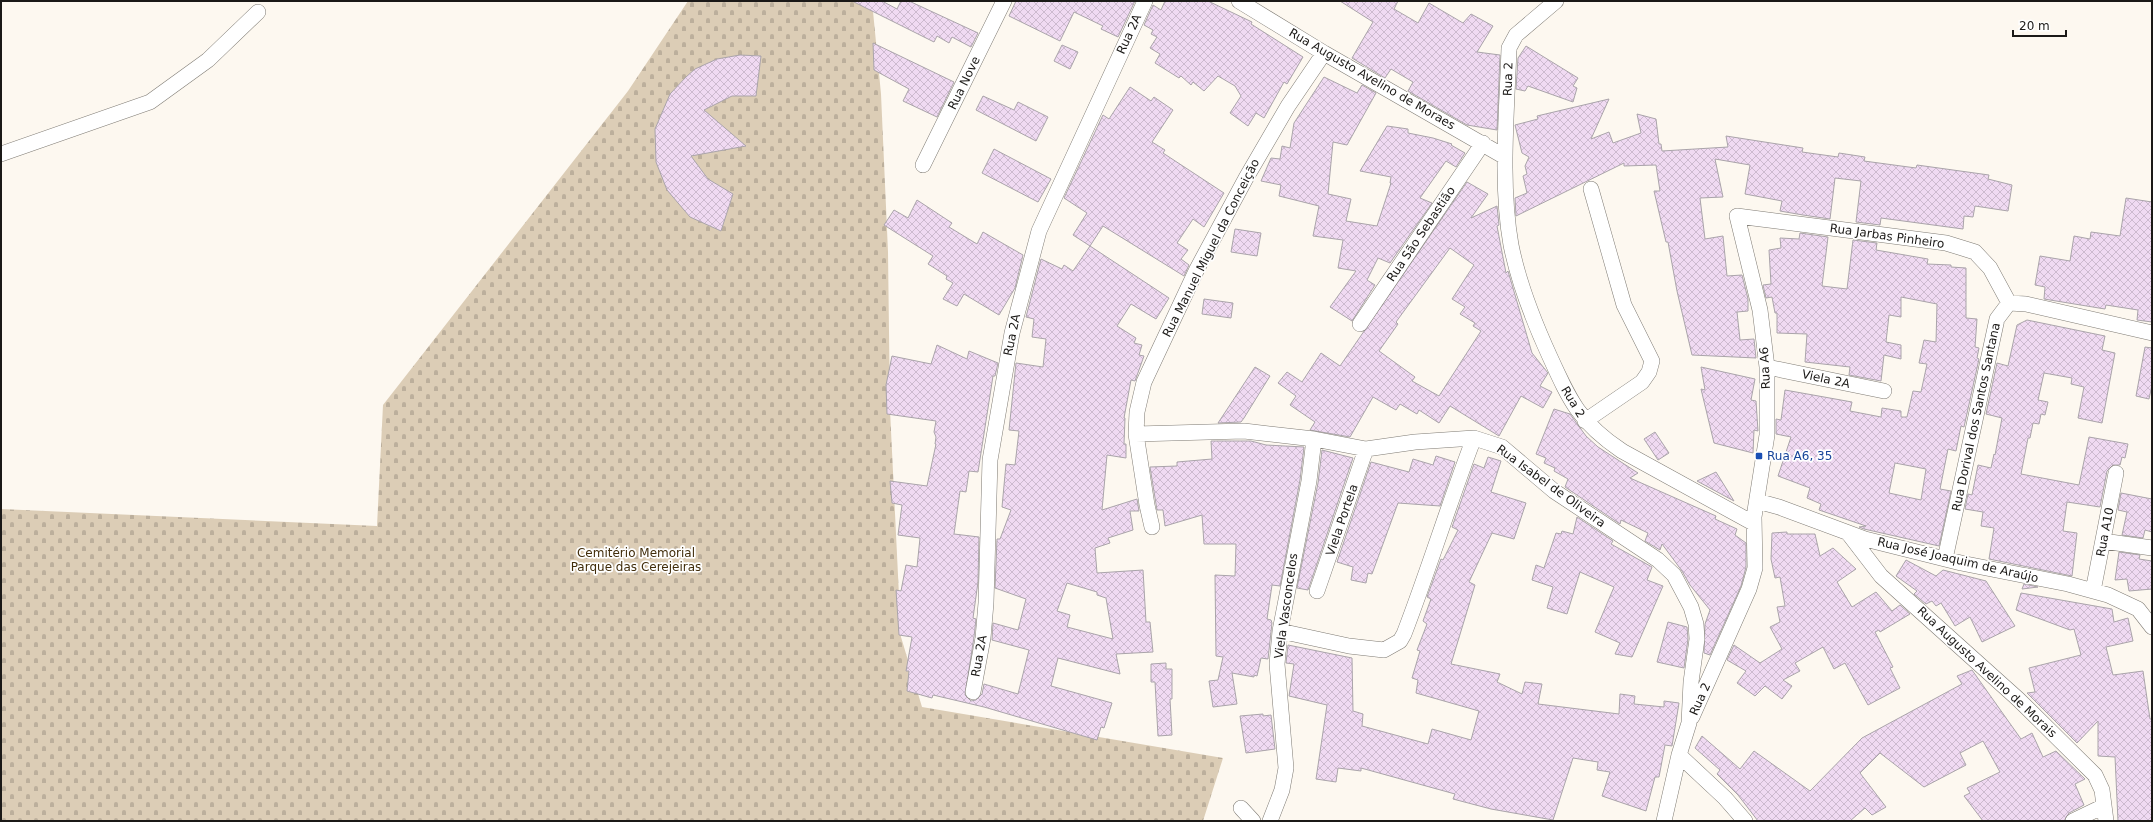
<svg xmlns="http://www.w3.org/2000/svg" width="2153" height="822" viewBox="0 0 2153 822" font-family="'DejaVu Sans',sans-serif">
	<style>
		.cemetery { fill: url(#cemetery-stones) }
		.building { fill: url(#building-cross-hatch); stroke: #aaa4aa; fill-rule: evenodd }
		.lines { fill: none; stroke-linecap: round; stroke-linejoin: round }
		.street-casing { stroke: #7f7b74; stroke-width: 16 }
		.street { stroke: #fff; stroke-width: 15 }
		.transit-dot { fill: #1a4fb4; stroke: #fff; stroke-width: 1.5 }
		.labels { text-anchor: middle; dominant-baseline: central; stroke-width: 3.5; stroke-linejoin: round; paint-order: stroke }
		.street-label { font-size: 12px; fill: #1b1917; stroke: #fff }
		.transit-label { font-size: 12px; fill: #164399; stroke: #fff; text-anchor: start }
		.park-label { font-size: 12px; fill: #412d0b; stroke: #fff }
	</style>
	<defs>
		<pattern id="cemetery-stones" width="16" height="16" patternUnits="userSpaceOnUse"><rect width="16" height="16" fill="#dccdb6"/><path d="M2 7V4a2 2 0 0 1 4 0v3zM10 15v-3a2 2 0 0 1 4 0v3z" fill="#bcaf9c"/></pattern>
		<pattern id="building-cross-hatch" width="8" height="8" patternUnits="userSpaceOnUse"><rect width="8" height="8" fill="#f0daf2"/><path d="M0 0l8 8M0 8l8-8" fill="none" stroke="#cdbacf"/></pattern>
	</defs>
	<rect width="100%" height="100%" fill="#fdf8f0"/>
	<path class="cemetery" d="M688,1H872L881,94L888,252L890,410L901,637L922,707L1223,758L1203,821H1V509L377,526L383,405L628,91Z"/>
	<path class="building" d="M852,1H882L897,9L901,1H909L978,33L971,47L952,37L949,43L937,36L934,42Z
		M1016,1H1135L1118,37L1101,29L1103,26L1074,12L1060,41L1009,16Z
		M1165,1H1208L1252,22L1251,24L1303,57L1287,84L1284,82L1264,118L1256,113L1248,126L1230,113L1241,96L1235,86L1218,76L1204,91L1193,82L1191,85L1181,76L1179,78L1155,63L1160,54L1150,48L1157,37L1151,34L1153,30L1144,25L1153,5L1161,10Z
		M1340,1H1398L1394,9L1418,23L1429,3L1463,23L1471,14L1493,26L1477,52L1500,55L1497,130L1467,125L1408,91L1413,82L1391,69L1385,78L1352,58L1373,22Z
		M873,43L954,82L937,117L903,101L909,89L874,70Z
		M1062,45L1078,52L1070,69L1054,61Z
		M1526,46L1578,78L1573,86L1577,88L1573,102L1528,86L1525,91L1516,89L1518,58Z
		M740,55L761,56L756,96H732L704,110L746,146L691,156L708,179L733,194L721,231L690,217L667,190L656,162L655,129L670,94L686,77L695,69L717,59Z
		M1324,77L1357,93L1362,85L1376,93L1347,145L1333,142L1328,194L1351,199L1346,221L1377,226L1391,183H1390L1391,177L1360,171L1387,126L1408,129V133L1433,138L1452,144L1451,145L1465,153L1456,167L1446,161L1420,198L1432,203L1390,263L1378,258L1367,280L1375,285L1352,321L1330,307L1356,271L1338,268L1343,240L1313,236L1319,206L1279,196L1281,185L1261,181L1271,158L1280,159L1282,146L1290,148L1294,123Z
		M1130,87L1151,101L1154,97L1173,110L1152,142L1165,150L1163,153L1224,193L1204,227L1193,219L1177,243L1188,250L1181,259L1189,265L1184,276L1103,226L1090,246L1169,298L1156,319L1131,304L1117,326L1136,338L1134,343L1142,345L1139,355L1144,356L1135,381L1131,380L1124,418H1125L1124,444H1126V458L1107,455L1102,510L1137,499L1139,511H1130L1133,530L1108,538L1110,543L1095,548L1097,573L1143,570L1146,622H1150L1153,652L1116,654L1120,674L1058,658L1051,686L1112,703L1104,728L1101,727L1097,740L984,707L933,695L932,698L907,691L909,671H906L912,637L899,635L896,590L901,591L906,565L917,567L920,538L898,535L902,505L892,503L890,481L927,486L936,444H935L936,437L934,432L936,421L887,414L886,385L892,356L931,364L937,345L967,359L969,351L998,363L995,376H993L978,472L969,471L966,492L960,491L954,534L979,537L978,582L973,618L976,619L974,637L965,695L971,701L976,700L982,694L984,684L1018,694L1029,650L992,640L993,623L1018,630L1026,599L995,588L997,539H1000L1011,510L1002,507L1006,464L1015,465L1019,431L1009,430L1016,363L1043,367L1046,339L1032,337L1034,319L1026,317L1041,259L1062,269L1064,265L1073,271L1090,246L1073,235L1087,213L1064,198L1103,115L1109,119ZM1067,583L1097,592V595L1106,598L1113,639L1067,627L1070,615L1057,611Z
		M983,96L1014,110L1018,102L1048,117L1036,141L976,110Z
		M1609,99L1591,139L1609,132L1613,143L1641,133L1637,114L1656,119L1659,144H1661L1662,151L1728,147L1726,136L1803,148L1802,152L1838,157L1839,153L1865,157L1864,161L1916,168L1917,165L1989,175L1988,179L2012,185L2008,211L1975,206L1973,217L1964,216L1963,229L1881,218L1880,225L1856,222L1861,181L1835,178L1830,219L1803,215L1780,211L1782,201L1745,194L1750,165L1715,159L1723,197L1700,198L1705,239L1723,236L1727,276L1742,275L1748,299V311L1737,312L1740,340L1754,339L1756,358L1692,355L1677,291L1668,242H1666L1654,191H1660L1656,165L1624,166V163L1516,216L1515,198L1527,193L1523,176L1527,174L1525,166L1529,157L1522,153L1515,125L1538,119L1537,116Z
		M994,149L1051,179L1038,202L982,173Z
		M1467,182L1488,194L1471,218L1497,206L1499,225L1497,226L1506,273L1508,271L1532,353L1548,373L1540,386L1552,392L1543,408L1521,396L1499,436L1450,406L1439,423L1419,410L1417,414L1400,404L1396,410L1373,397L1350,437L1310,430L1315,422L1290,405L1296,396L1278,383L1287,372L1302,382L1321,353L1340,366ZM1450,248L1474,265L1452,299L1465,307L1460,314L1475,323L1473,326L1481,331L1439,396L1412,381L1415,377L1379,351L1398,324L1396,322Z
		M2126,198L2152,202V322L2137,320L2138,310L2106,305L2105,309L2044,299L2045,287L2035,285L2040,256L2070,261L2074,236L2090,239L2091,232L2120,236Z
		M917,200L952,223L949,227L977,244L983,232L1023,255L1015,288L999,315L964,294L957,306L943,299L953,283L946,279L947,276L928,264L933,256L884,225L894,210L908,218Z
		M1235,229L1261,233L1257,256L1231,252Z
		M1800,233L1828,237L1822,286L1847,289L1853,240L1877,243L1876,250L1928,259L1927,264L1951,265V267L1966,268V318L1977,319L1975,347L1979,348L1977,358L1979,359L1964,427L1961,426L1956,451L1948,449L1940,489L1951,491L1939,546L1864,529L1859,527L1866,526L1819,510L1821,504L1807,498L1810,488L1778,476L1791,437L1776,434V419L1781,420L1785,390L1852,402L1850,411L1881,417L1882,408L1901,411V417H1907L1913,391L1921,392L1927,364L1919,363L1924,340L1936,342L1937,304L1901,297V317L1889,315L1886,342L1901,345V359L1884,355L1881,381L1849,375L1850,367L1805,362L1807,334L1777,333V313H1775L1772,297L1766,298L1763,285L1771,284L1769,250L1781,248L1780,238L1799,239ZM1895,463L1926,469L1921,500L1889,493Z
		M1204,299L1233,303L1231,318L1202,314Z
		M2027,320L2105,336L2102,350L2115,353L2102,423L2078,418L2084,387L2071,384L2072,378L2044,373L2038,400L2048,402L2045,415L2041,414L2039,424L2033,423L2030,438H2028L2021,474L2079,485L2089,437L2128,444L2125,458L2122,457L2120,465H2113L2107,471L2100,507L2067,502L2063,531L2077,533L2072,576L1989,559L1994,528L1981,526L1983,512L1965,509L1968,494L1972,495L1978,465L1991,468L1994,454L1995,455L2002,418L1986,414L1997,363L2008,366L2017,325Z
		M2145,347L2152,348V385L2149,399L2136,396Z
		M1255,367L1270,376L1244,418L1241,422L1218,423Z
		M1701,367L1755,379L1751,400L1756,401L1758,431L1754,430L1753,453L1714,443L1701,389L1705,390Z
		M1554,409L1570,414L1586,436L1598,447L1638,473L1630,478L1716,516L1715,519L1737,529L1735,535L1746,543V567L1741,586L1710,655L1704,653L1705,624L1710,610L1690,585L1682,571L1662,544L1660,550L1645,541L1648,533L1621,520L1620,524L1565,487L1568,479L1554,471L1555,468L1544,463L1546,458L1536,454Z
		M1655,432L1669,453L1658,460L1644,439Z
		M1211,441H1251L1266,445L1304,447L1300,480L1280,586L1272,585L1267,619L1271,620L1272,623L1268,659L1261,658L1257,676L1254,675V677L1232,673L1237,704L1213,707L1209,681L1218,680L1223,657L1216,656L1215,575L1235,576L1236,544H1204L1202,515L1165,526L1163,510H1157L1150,467L1177,466V462L1212,459Z
		M1322,450L1353,458L1308,590L1297,588L1318,483Z
		M1436,456L1455,462L1440,506L1398,503L1372,574L1368,573L1366,583L1351,580L1353,567L1337,562L1371,462L1409,472L1413,459L1433,465Z
		M1488,457L1501,461L1491,492L1526,503L1514,539L1492,533L1469,582L1475,585L1451,664L1500,674L1497,682L1522,694L1525,682L1542,684L1538,704L1619,714L1620,694L1635,696L1634,704L1664,707V701L1679,703L1672,746L1665,745L1659,777H1655L1646,811L1602,796L1610,772L1597,770L1598,762L1573,758L1553,820L1491,809L1453,799L1455,794L1361,768V771L1338,768L1336,782L1316,779L1327,705L1289,696L1294,664L1286,663L1288,645L1352,658L1353,711L1363,714L1362,726L1428,744L1432,729L1471,740L1479,711L1416,693L1418,680L1412,678L1420,651L1417,650L1427,624L1423,621L1431,599L1427,597L1441,559L1443,560L1458,530L1452,527L1474,464L1484,468Z
		M1716,472L1734,501L1697,481Z
		M2121,493L2152,499V532L2145,530L2143,538L2122,535L2127,512L2118,510Z
		M1577,517L1613,541L1611,544L1652,567L1647,580L1663,586L1632,657L1615,654L1620,643L1595,632L1614,587L1580,572L1567,614L1547,608L1553,587L1532,580L1536,565L1544,568L1556,533L1561,534L1562,531L1573,534Z
		M1787,532V534H1815L1820,556L1833,548L1856,569L1837,582L1852,607L1876,592L1892,611L1900,605L1910,614L1880,632L1879,630L1875,632L1893,667L1890,668L1900,688L1868,705L1845,663L1834,669L1823,647L1795,663L1800,671L1783,680L1792,686L1782,699L1765,686L1755,696L1737,683L1746,671L1727,660L1734,645L1760,663L1782,649L1770,627L1780,622L1777,607L1785,606L1780,577L1775,578L1771,559L1772,533Z
		M2119,552L2140,555L2139,559L2152,561V589L2129,591L2127,579L2115,580Z
		M1906,560L1936,576L1943,570L1986,581L2015,626L1982,642L1970,617L1955,626L1941,603L1936,606L1932,601L1926,604L1914,594L1917,591L1896,576Z
		M2024,584L2038,587L2022,589Z
		M2021,593L2112,609L2114,622L2128,618L2133,641L2106,647L2113,675L2143,671L2150,719H2152V821H2118L2115,757L2098,756V721L2077,743L2027,693L2035,692L2029,668L2081,655L2074,629L2070,630L2016,610Z
		M1668,622L1687,627L1688,639L1684,668L1657,662Z
		M1166,663V669H1172V699H1170L1172,735L1158,736L1155,682H1151V664Z
		M1972,670L2021,739L2032,733L2043,757L2056,751L2085,779L2075,784L2084,805L2069,813L2064,821H1983L1964,796L1970,793L1967,788L2000,772L1983,741L1960,753L1966,765L1924,787L1880,753L1860,773L1886,807L1872,815L1865,808L1850,821H1758L1738,795L1717,774L1720,770L1695,748L1702,736L1740,769L1754,751L1810,791L1862,738L1962,684L1957,676Z
		M1263,714V716L1271,715L1275,749L1246,753L1240,716Z"/>
	<g class="lines">
		<g class="street-casing">
			<path id="street" d="M1239,1L1324,53L1505,157
				M1556,1L1516,35L1509,48C1507,110 1500,183 1511,245C1519,285 1533,320 1550,357C1570,401 1580,423 1622,451L1753,523
				M1,154L150,102L208,60L258,12
				M923,165L1004,1
				M1360,324L1483,143
				M1767,367L1884,391
				M1585,421L1642,382L1649,372L1652,361L1624,305L1591,189
				M1136,434L1244,431L1314,439L1366,449L1415,442L1474,438L1502,447L1554,491L1658,560L1674,575L1691,607L1696,624L1697,639L1691,682L1689,723L1679,755L1664,821
				M1757,501L1779,507L1865,539L1961,563L2068,584L2108,595L2138,609L2152,627
				M1152,527L1147,505L1136,434L1137,412L1144,382L1197,269L1246,178L1288,106L1324,53
				M1848,533L1881,576L2018,699L2095,775L2102,790L2106,821
				M2103,541L2152,548
				M1945,559L1997,319L2009,303L2026,304L2152,333
				M1317,591L1366,449
				M2093,591L2116,473
				M1280,631L1349,646L1384,650L1400,641L1404,634C1429,569 1449,503 1474,438
				M973,692L983,638L986,603L990,460L1012,333L1039,231L1145,1
				M1692,717L1749,589L1755,568L1754,517L1767,435V367L1760,310L1737,216L1946,243L1975,252L1990,268L2009,303
				M1679,755L1725,798L1745,821
				M1241,808L1253,821
				M1270,821L1282,790L1286,768L1277,664L1280,631L1309,481L1314,439
				M2073,821L2104,806"/>
		</g>
		<use href="#street" class="street"/>
	</g>
	<rect class="transit-dot" x="1755" y="452" width="8" height="8" rx="2"/>
	<g class="labels">
		<g class="street-label">
			<text transform="translate(1129 34) rotate(-65)">Rua 2A</text>
			<text transform="translate(1372 79) rotate(30)">Rua Augusto Avelino de Moraes</text>
			<text transform="translate(1508 79) rotate(-88)">Rua 2</text>
			<text transform="translate(964 83) rotate(-64)">Rua Nove</text>
			<text transform="translate(1421 234) rotate(-56)">Rua São Sebastião</text>
			<text transform="translate(1887 236) rotate(8)">Rua Jarbas Pinheiro</text>
			<text transform="translate(1211 248) rotate(-63)">Rua Manuel Miguel da Conceição</text>
			<text transform="translate(1012 335) rotate(-78)">Rua 2A</text>
			<text transform="translate(1765 368) rotate(-93)">Rua A6</text>
			<text transform="translate(1826 379) rotate(12)">Viela 2A</text>
			<text transform="translate(1573 402) rotate(59)">Rua 2</text>
			<text transform="translate(1976 417) rotate(-78)">Rua Dorival dos Santos Santana</text>
			<text transform="translate(1551 486) rotate(36)">Rua Isabel de Oliveira</text>
			<text transform="translate(1342 520) rotate(-71)">Viela Portela</text>
			<text transform="translate(2105 532) rotate(-79)">Rua A10</text>
			<text transform="translate(1958 560) rotate(13)">Rua José Joaquim de Araújo</text>
			<text transform="translate(1286 606) rotate(-82)">Viela Vasconcelos</text>
			<text transform="translate(979 656) rotate(-80)">Rua 2A</text>
			<text transform="translate(1987 672) rotate(43)">Rua Augusto Avelino de Morais</text>
			<text transform="translate(1700 699) rotate(-66)">Rua 2</text>
		</g>
		<g class="transit-label">
			<text x="1767" y="456">Rua A6, 35</text>
		</g>
		<g class="park-label">
			<text x="636" y="553">Cemitério Memorial<tspan x="636" dy="14">Parque das Cerejeiras</tspan></text>
		</g>
	</g>
	<rect width="2153" height="822" fill="none" stroke="#1b1917" stroke-width="4"/>
	<path d="M2013 30v6h53v-6" fill="none" stroke="#1b1917" stroke-width="2"/>
	<text x="2019" y="30" font-size="12" fill="#1b1917" stroke="#ffffff" stroke-width="3" paint-order="stroke">20 m</text>
</svg>
